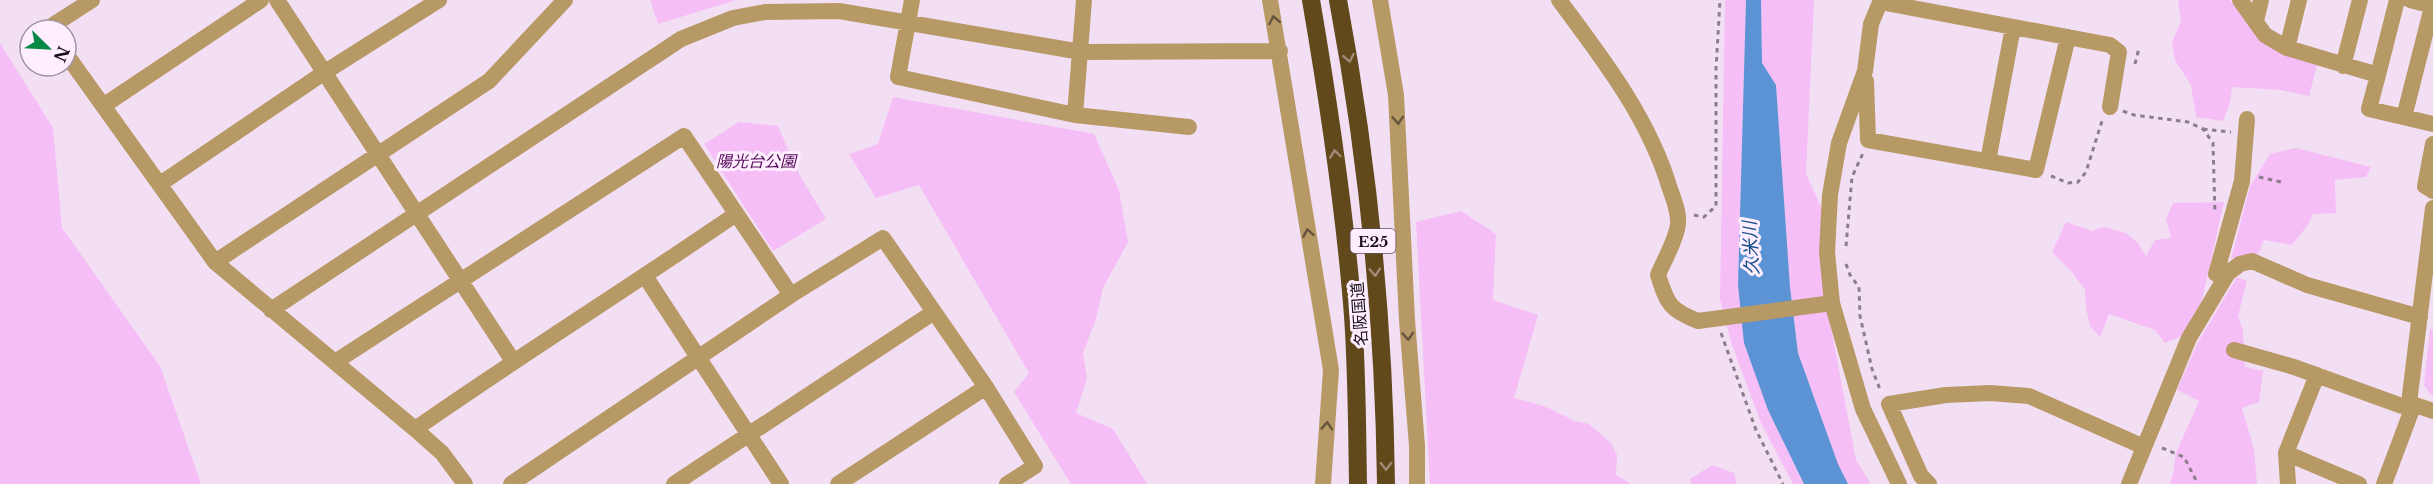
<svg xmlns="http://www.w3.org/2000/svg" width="2433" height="484" viewBox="0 0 2433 484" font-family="'Libre Baskerville','Noto Sans JP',serif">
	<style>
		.green { fill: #f5bef7 }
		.water { fill: #5b93d4 }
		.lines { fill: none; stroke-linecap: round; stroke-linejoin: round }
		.path { stroke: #8b7d8b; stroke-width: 3; stroke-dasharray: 4.5 4.5; stroke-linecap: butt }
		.minor { stroke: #b79965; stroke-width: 16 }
		.highway { stroke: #61491b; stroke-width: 18 }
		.oneway { stroke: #67543e }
		.oneway2 { stroke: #a08b76 }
		.labels { text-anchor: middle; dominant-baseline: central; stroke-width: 6; stroke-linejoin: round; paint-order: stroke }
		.shield { fill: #feeefe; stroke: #5c535c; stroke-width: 1.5 }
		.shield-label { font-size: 15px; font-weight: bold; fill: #171017 }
		.park-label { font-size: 16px; font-style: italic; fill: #54055a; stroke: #feeefe }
		.street-label { font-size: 16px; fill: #171017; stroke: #feeefe }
		.water-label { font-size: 18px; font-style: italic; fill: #134d8a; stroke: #feeefe }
	</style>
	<rect width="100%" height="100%" fill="#f3dff3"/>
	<path class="green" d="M650,0H736L658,24Z
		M1725,0H1746L1738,285L1768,410L1804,484H1793L1761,423L1732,345L1720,299Z
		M1761,0H1814L1806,174L1822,209L1823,286L1856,460L1871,484H1848L1838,464L1798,353L1790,287L1776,85L1762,63Z
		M2178,0H2230L2259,40L2317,65L2309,96L2280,90L2232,87L2230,102L2223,121L2196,117L2191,85L2175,60L2172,42L2181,21Z
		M0,43L53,128L62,228L160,366L201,484H0Z
		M893,97L1094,134L1119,190L1128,242L1103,288L1096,319L1083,353L1087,378L1076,413L1113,429L1147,484H1071L1014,392L1029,373L919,185L876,198L849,154L878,144Z
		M739,122L778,126L800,176L826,219L773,251L704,144Z
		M2296,148L2371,167L2366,177L2335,180L2336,213L2313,214L2308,225L2292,245L2264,240L2258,254L2231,259L2250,186L2270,154Z
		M2224,202L2202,300L2184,335L2165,343L2155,330L2109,314L2100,337L2090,326L2086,308L2085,290L2071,271L2052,252L2066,222L2092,231L2104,227L2126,233L2138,243L2146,256L2155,240L2171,238L2166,219L2173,203Z
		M1461,211L1496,234L1493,300L1538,315L1514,398L1544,406L1575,421L1589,424L1611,443L1617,455L1616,475L1631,484H1430L1416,222Z
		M2237,277L2247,281L2238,316L2243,331L2245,367L2263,371L2259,402L2242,408L2254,449L2257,484H2169L2173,475L2176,453L2199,401L2177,390L2198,342Z
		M2430,329L2433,330V397L2424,385Z
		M1712,465L1734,473L1737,484H1691L1690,479Z"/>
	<path class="water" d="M1746,0H1761L1762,63L1776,85L1790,287L1798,353L1838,464L1848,484H1804L1768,410L1744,343L1738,285Z"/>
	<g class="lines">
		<path class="path" d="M2135,64L2139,48
			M2123,111L2134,115L2188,122L2203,129L2213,143L2215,214
			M2203,129L2231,132
			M2051,176L2068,183L2078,182L2086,172L2102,121
			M2259,177L2281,182
			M1694,215L1704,217L1716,206V69L1720,0
			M1846,246L1852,177L1863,153
			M1846,264L1850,275L1859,287L1860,316L1872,369L1881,392
			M1721,333L1756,430L1783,484
			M2162,448L2184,457L2198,484"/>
		<path class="minor" d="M277,0L513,361
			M912,0L898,77L1075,115L1189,127
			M1270,0L1331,370L1323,484
			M1380,0L1396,95L1407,320L1417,446V484
			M1559,0C1603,59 1649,118 1670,189C1674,200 1679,212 1678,224C1676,241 1664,260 1658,275C1667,303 1669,310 1698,321L1832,303
			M1881,0L1871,24L1865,71L1839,143L1830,195L1827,252L1832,303L1863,409L1899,484
			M2240,0L2265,35L2287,48L2378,75L2369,109L2433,124
			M2410,0L2433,6
			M1880,2L2110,45L2119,52L2110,107
			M2256,21L2261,0
			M48,30L47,29L92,0
			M2287,48L2299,0
			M66,54L215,262L415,429L442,453L465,484
			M2343,66L2360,0
			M2378,75L2397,0
			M1866,81L1868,140L2036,170L2068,37
			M103,106L261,0
			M1075,115L1084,0
			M2404,117L2433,3
			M2433,144L2425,186L2433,191
			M1988,161L2013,27
			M160,184L325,72L439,0
			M2433,208L2409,403L2433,411
			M215,262L489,81L565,0
			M2216,274L2242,181L2247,119
			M645,276L781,484
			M271,310L681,39L733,18L765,12L839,11L1081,52L1280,51
			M2234,350L2294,367L2402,406L2409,403
			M335,362L684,136L791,295L883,238L986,387L1035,466L1007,484
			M415,429C521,355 630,287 736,214
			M2286,453L2359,484
			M511,484L791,295
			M674,484L934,312
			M838,484L986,387
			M1929,484L1921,476L1889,404L1946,395L1990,393L2029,396L2144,447
			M2129,484L2189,338L2228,273L2240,264L2252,261L2307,285L2420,317
			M2288,484L2286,453L2317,375
			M2384,484L2414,404"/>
		<path class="highway" d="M1311,0C1329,105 1345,210 1353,316C1357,372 1357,428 1358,484
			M1338,0C1368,160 1384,321 1386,484"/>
	</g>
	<defs><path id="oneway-chevron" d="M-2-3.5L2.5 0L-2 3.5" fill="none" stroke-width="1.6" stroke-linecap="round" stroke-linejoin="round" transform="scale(1.5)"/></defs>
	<g class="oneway">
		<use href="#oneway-chevron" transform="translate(1274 20) rotate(-101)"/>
		<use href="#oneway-chevron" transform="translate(1398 120) rotate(86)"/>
		<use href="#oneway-chevron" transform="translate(1308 233) rotate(-100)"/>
		<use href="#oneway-chevron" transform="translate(1408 336) rotate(86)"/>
		<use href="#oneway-chevron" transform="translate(1327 426) rotate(-86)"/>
	</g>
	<g class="oneway2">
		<use href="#oneway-chevron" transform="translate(1349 58) rotate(79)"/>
		<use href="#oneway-chevron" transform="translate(1335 154) rotate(-98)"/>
		<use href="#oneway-chevron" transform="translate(1375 272) rotate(86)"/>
		<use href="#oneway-chevron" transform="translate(1386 466) rotate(89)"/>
	</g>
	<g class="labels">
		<rect class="shield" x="1350.5" y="229" width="45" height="24" rx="4.5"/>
		<g class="shield-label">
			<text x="1373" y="241">E25</text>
		</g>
		<g class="park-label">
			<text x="756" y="161">陽光台公園</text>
		</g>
		<g class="street-label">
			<text transform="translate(1359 314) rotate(-94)">名阪国道</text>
		</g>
		<g class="water-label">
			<text transform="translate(1751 248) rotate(-93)">久米川</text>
		</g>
	</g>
	<g transform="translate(48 48) rotate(114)"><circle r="28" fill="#feeefe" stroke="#a295a2" stroke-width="1.5"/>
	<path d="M0-4.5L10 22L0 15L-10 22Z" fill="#078844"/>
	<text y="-9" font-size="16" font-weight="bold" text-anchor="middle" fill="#171017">N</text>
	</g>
</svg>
